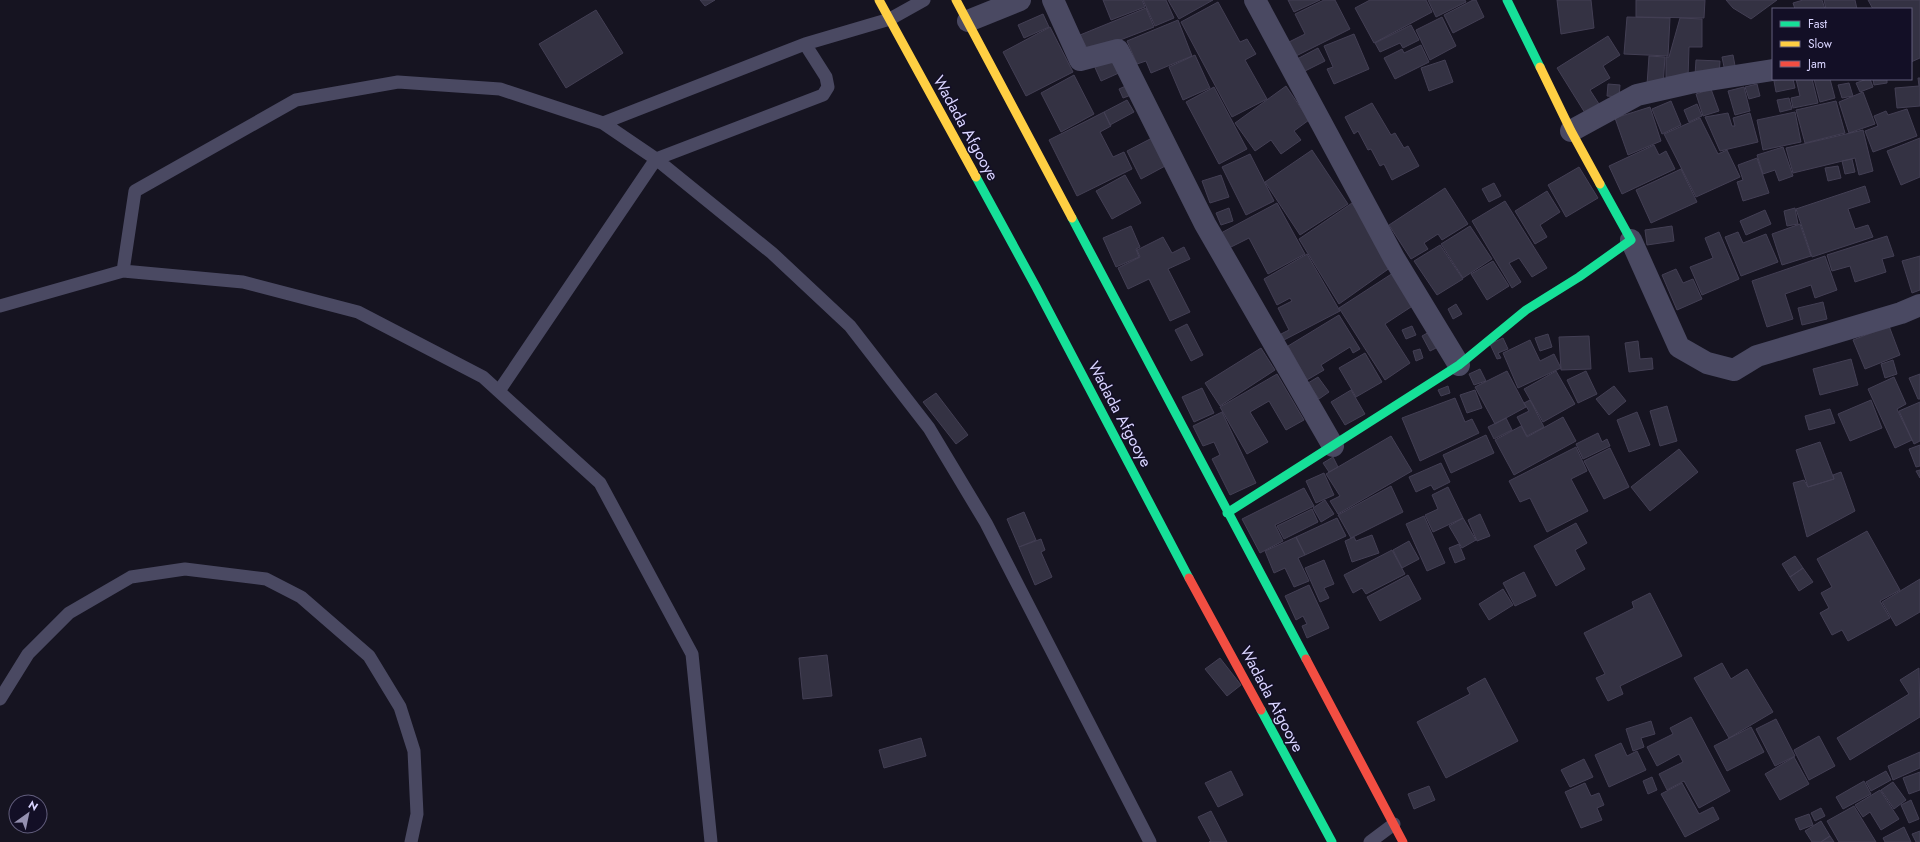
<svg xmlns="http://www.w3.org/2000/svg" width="1920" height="842" viewBox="0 0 1920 842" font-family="Jost,sans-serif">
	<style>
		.building { fill: #343243; stroke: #433f54 }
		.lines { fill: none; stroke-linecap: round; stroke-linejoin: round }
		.lane { stroke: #4a4962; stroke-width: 13 }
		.street { stroke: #4a4962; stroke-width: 22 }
		.fast { stroke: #16e098; stroke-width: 9 }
		.slow { stroke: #ffcf43; stroke-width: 9 }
		.jam { stroke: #f24e42; stroke-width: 9 }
		.labels { text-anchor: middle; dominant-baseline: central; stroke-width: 3; stroke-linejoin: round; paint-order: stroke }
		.street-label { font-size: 16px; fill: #d9d4ff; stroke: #130f26 }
	</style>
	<rect width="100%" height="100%" fill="#161421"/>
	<path class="building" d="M700,0H715L705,6Z
		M1103,0H1142L1145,7L1111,20Z
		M1143,0H1166L1174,18L1155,26Z
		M1168,0H1213L1179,19Z
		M1288,0H1320L1294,12Z
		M1324,0H1335L1350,29L1294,57L1287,43L1305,34L1295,14Z
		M1370,0H1426L1432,12L1374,43L1355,8Z
		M1428,0H1465L1466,2L1436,17Z
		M1473,0H1476L1484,17L1453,33L1444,15Z
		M1557,0H1591L1594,28L1561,34Z
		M1636,0H1705L1704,18L1636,17Z
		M1726,0H1777L1751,19L1733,8Z
		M1803,0H1822L1825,9H1795L1793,3Z
		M1824,0H1855L1857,9H1826Z
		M1868,0H1920V58L1911,62V9H1873Z
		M1218,2L1240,42L1247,39L1256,54L1245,60L1267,99L1232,117L1181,22Z
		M1146,8L1154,27L1089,52L1080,35Z
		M596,10L623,53L566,88L539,44Z
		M1043,14L1049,27L1024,38L1018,25Z
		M1442,17L1456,46L1430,60L1416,30Z
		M1627,17L1670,18L1668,56L1624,54Z
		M1680,18L1702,19V47H1689L1688,78L1666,77V57H1669Z
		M1178,20L1192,56L1151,73L1146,61L1137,64L1127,41Z
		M1411,25L1419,40L1403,48L1400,43L1380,52L1375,43Z
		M1050,27L1073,72L1026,96L1003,52Z
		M1354,34L1369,69L1334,84L1327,69L1333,67L1324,46Z
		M1608,36L1620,55L1603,66L1610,78L1590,90L1599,104L1585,113L1557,68Z
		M1421,45L1429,62L1395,79L1384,58L1402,49L1404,53Z
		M1318,48L1325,61L1303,72L1297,59Z
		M1114,54L1121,72L1101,81L1093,63Z
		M1195,55L1210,88L1183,100L1169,67Z
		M1733,55L1736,71L1725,72L1722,57Z
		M1649,56L1665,57L1663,86L1647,85Z
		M1445,60L1453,82L1429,91L1421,68Z
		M1696,60L1720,61L1719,76L1695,75Z
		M1074,75L1094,114L1061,132L1041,93Z
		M1918,78H1920V106L1897,108L1895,88L1919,86Z
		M1784,79H1793L1795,88L1776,92L1774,81Z
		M1796,79H1812L1818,103L1793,108L1791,98L1800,96Z
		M1814,79H1830L1835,98L1820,102Z
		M1867,79H1870L1873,87L1860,92L1856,83Z
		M1873,79H1887V83L1874,85Z
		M1849,83L1853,96L1842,98L1838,85Z
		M1130,84L1134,94L1123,98L1119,89Z
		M1608,84L1620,85L1619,97L1607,96Z
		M1757,84L1760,96L1749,99L1745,87Z
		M1286,86L1309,120L1294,131L1301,140L1281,154L1271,140L1255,151L1235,123Z
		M1214,87L1247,149L1219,164L1186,102Z
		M1744,87L1750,111L1735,115L1728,91Z
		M1711,89L1719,111L1703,116L1696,94Z
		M1863,92L1875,124L1849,133L1839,102Z
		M1789,98L1792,109L1780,112L1777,100Z
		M1127,100L1134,112L1110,125L1104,112Z
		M1671,101L1681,125L1662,134L1652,109Z
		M1836,101L1845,133L1805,143L1796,110Z
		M1372,103L1391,135L1395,133L1404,148L1408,146L1419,166L1392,180L1384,164L1380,166L1371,149L1368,150L1358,131L1354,134L1345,117Z
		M1697,104L1702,116L1689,122L1684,110Z
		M1650,107L1661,141L1628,155L1615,118Z
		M1907,109L1917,136L1873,152L1865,131L1878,126L1874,116L1886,111L1888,115Z
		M1104,112L1111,126L1100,132L1113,157L1124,152L1132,169L1077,196L1049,140Z
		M1795,112L1801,142L1763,150L1757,120Z
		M1728,113L1732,126H1735L1733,118L1750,113L1758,142L1720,151L1705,117Z
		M1700,118L1718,154L1727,150L1740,177L1696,197L1664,134Z
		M1863,130L1873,171L1859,175L1855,158L1793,173L1786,148Z
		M1152,138L1167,165L1141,179L1127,151Z
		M1920,138V177L1901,185L1887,151Z
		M1654,145L1659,155L1666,151L1675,169L1622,194L1609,166Z
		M1783,147L1793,176L1779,181L1775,170L1763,174L1757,155Z
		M1312,150L1348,204L1300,235L1265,182Z
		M1250,154L1274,201L1246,215L1222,167Z
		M1757,158L1769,193L1743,201L1737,182L1743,180L1738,165Z
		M1852,159L1855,172L1845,174L1842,161Z
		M1838,166L1841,178L1828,181L1825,168Z
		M1579,167L1598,198L1566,217L1548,185Z
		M1681,169L1697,202L1651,223L1636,190Z
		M1125,175L1141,203L1112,219L1096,191Z
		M1221,175L1229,197L1210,203L1202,181Z
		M1494,183L1501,196L1489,202L1482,189Z
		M1865,186L1870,202L1848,209L1855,229L1868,225L1873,237L1812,257L1796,209Z
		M1445,188L1468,224L1442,240L1438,234L1424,243L1428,249L1411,259L1389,225Z
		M1547,191L1560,212L1540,225L1547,237L1535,244L1515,211Z
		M1505,201L1547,268L1532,277L1519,258L1509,263L1521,282L1512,288L1472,221Z
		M1277,203L1305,254L1268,274L1249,238L1229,248L1221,233Z
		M1352,203L1394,265L1339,304L1299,239Z
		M1229,208L1233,221L1221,225L1216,213Z
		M1795,208L1798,224L1787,226L1784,211Z
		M1765,210L1771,224L1746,235L1740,221Z
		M1800,224L1811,256L1782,265L1772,234Z
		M1131,226L1140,247L1136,249L1139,257L1116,267L1103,238Z
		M1470,226L1492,259L1463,278L1441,244Z
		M1672,226L1674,241L1647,245L1645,230Z
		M1719,232L1739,279L1702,295L1690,267L1713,258L1705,238Z
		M1738,232L1743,243L1766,234L1778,262L1741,276L1725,237Z
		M1887,236L1894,256L1882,259L1886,272L1855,282L1850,266L1832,271L1827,255Z
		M1163,237L1172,253L1184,247L1190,259L1168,269L1190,312L1170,321L1149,279L1128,289L1118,268L1140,257L1137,250Z
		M1440,245L1463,279L1437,295L1414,261Z
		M1307,254L1340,311L1284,340L1281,334L1289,330L1278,308L1292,301L1290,298L1277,305L1264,279Z
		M1825,256L1837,290L1815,298L1811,285L1785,294L1793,319L1767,327L1752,281Z
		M1920,256V290L1912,293L1902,261Z
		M1493,261L1509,286L1487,300L1471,274Z
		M1676,269L1683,283L1693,279L1702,299L1677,310L1662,275Z
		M1393,273L1414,305L1385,324L1410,363L1385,380L1339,308Z
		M1823,302L1827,319L1802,325L1798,308Z
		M1456,304L1462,314L1453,319L1448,309Z
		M1339,315L1360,349L1353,353L1350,347L1321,365L1324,370L1307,380L1288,346Z
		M1187,324L1203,355L1191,361L1175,330Z
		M1412,326L1416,335L1406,339L1402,330Z
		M1889,326L1900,355L1865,369L1853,340Z
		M1431,331L1440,346L1430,351L1422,336Z
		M1548,334L1552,347L1540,351L1535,338Z
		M1589,336L1591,369L1561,370L1559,337Z
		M1503,338L1508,349L1498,353L1501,358L1497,359L1490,344Z
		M1530,340L1540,361L1554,354L1561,368L1518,388L1503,353Z
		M1638,341L1640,359L1652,358L1653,369L1629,372L1625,343Z
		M1261,348L1275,370L1220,406L1205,383Z
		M1420,349L1423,358L1416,361L1413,351Z
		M1365,353L1382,382L1356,397L1339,368Z
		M1851,359L1858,385L1820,395L1813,369Z
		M1893,360L1897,374L1885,378L1881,364Z
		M1480,369L1486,381L1474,385L1469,374Z
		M1507,371L1526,407L1495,424L1475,387Z
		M1556,371L1575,404L1543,422L1524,389Z
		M1586,371L1597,394L1578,403L1567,380Z
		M1277,374L1304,420L1286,430L1269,401L1250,412L1268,442L1247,454L1220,407Z
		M1920,374V399H1918L1909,378Z
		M1318,377L1329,392L1319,399L1308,383Z
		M1894,377L1906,404L1897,409L1912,440L1895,448L1868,389Z
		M1448,386L1450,393L1441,396L1438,390Z
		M1614,386L1626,401L1609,415L1596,399Z
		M1202,388L1214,413L1194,422L1182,397Z
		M1351,390L1365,414L1345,425L1331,402Z
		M1475,390L1482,408L1467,413L1460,395Z
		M936,393L968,435L956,444L923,402Z
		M1455,398L1465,422L1472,419L1479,433L1420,461L1402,418Z
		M1530,400L1544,427L1527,436L1517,417L1529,411L1524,403Z
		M1871,400L1882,428L1850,441L1838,414Z
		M1920,402V441L1914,444L1899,411Z
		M1667,406L1677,441L1660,446L1650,411Z
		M1830,409L1835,423L1809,430L1805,416Z
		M1222,412L1256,483L1230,495L1212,459L1220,455L1214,442L1203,446L1193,426Z
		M1637,412L1650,445L1629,452L1617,420Z
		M1563,417L1576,441L1514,475L1495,440L1521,426L1527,437Z
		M1506,418L1512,430L1494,439L1488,427Z
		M1598,433L1602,442L1607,439L1610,446L1583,459L1576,444Z
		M1486,435L1494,453L1451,473L1443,455Z
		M1391,436L1412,471L1338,514L1330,501L1340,496L1326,474Z
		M1820,442L1834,479L1808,487L1796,450Z
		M1920,445V466L1916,467L1909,449Z
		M1576,447L1587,471L1571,479L1588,511L1547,532L1530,498L1520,502L1509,481Z
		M1610,448L1629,487L1604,499L1584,461Z
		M1679,449L1698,472L1650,511L1631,487Z
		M1333,457L1338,467L1329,472L1323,463Z
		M1441,463L1450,482L1434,490L1431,485L1416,492L1409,477Z
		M1920,470V478L1916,471Z
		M1841,472L1855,511L1807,537L1793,483L1804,480L1808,487L1834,479L1833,475Z
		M1324,473L1334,495L1316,503L1306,481Z
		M1391,486L1403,512L1351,538L1338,515Z
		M1448,487L1463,518L1433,532L1425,515L1438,509L1432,495Z
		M1304,488L1314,506L1275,525L1283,541L1260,553L1242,519Z
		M1325,500L1334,514L1321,522L1313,508Z
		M1312,509L1318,522L1284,539L1277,526Z
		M1024,512L1036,540L1019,547L1007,519Z
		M1480,514L1490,536L1477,541L1468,520Z
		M1424,516L1445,563L1427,571L1406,524Z
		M1337,518L1346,536L1305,555L1296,537Z
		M1463,518L1476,540L1462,548L1449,526Z
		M1576,523L1587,543L1575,550L1585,569L1556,586L1534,546Z
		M1867,531L1900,590L1880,601L1890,618L1848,641L1842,630L1832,635L1820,613L1829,608L1821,593L1832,587L1817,559Z
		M1372,535L1379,553L1352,562L1345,541L1354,537L1356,541Z
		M1296,537L1305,555L1298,558L1309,581L1294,587L1285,568L1274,573L1265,551Z
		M1041,539L1045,550L1041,552L1052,577L1035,585L1019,547Z
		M1409,541L1419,559L1402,568L1393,550Z
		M1459,544L1465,559L1455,563L1449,548Z
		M1392,550L1405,574L1366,594L1362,588L1353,593L1344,575Z
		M1795,556L1803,568L1790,577L1782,564Z
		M1324,560L1334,584L1324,588L1329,598L1320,602L1305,568Z
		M1803,568L1813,582L1799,591L1790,577Z
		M1524,572L1536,596L1515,606L1503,583Z
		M1408,575L1421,599L1380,621L1367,597Z
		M1920,579V612L1896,626L1882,602Z
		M1309,585L1329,628L1307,638L1302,626L1307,624L1303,616L1296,620L1285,596Z
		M1503,589L1513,605L1489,620L1479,604Z
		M1650,593L1682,656L1620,686L1623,694L1608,701L1596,678L1605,674L1584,633L1634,608L1632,602Z
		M827,655L832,696L803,699L799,658Z
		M1220,658L1241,685L1227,696L1205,669Z
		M1722,663L1731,679L1747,669L1773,712L1729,738L1694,678Z
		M1919,668L1920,717L1850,760L1837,738L1909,694L1900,680Z
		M1485,678L1518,741L1446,778L1417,722L1470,694L1467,688Z
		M1691,717L1730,791L1699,808L1684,781L1667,790L1659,774L1683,762L1679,754L1657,766L1647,747L1673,734L1670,728Z
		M1776,719L1795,756L1775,766L1756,729Z
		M1651,721L1655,734L1641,738L1644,747L1633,751L1626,729Z
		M1751,727L1764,752L1727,771L1714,746Z
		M1819,736L1835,766L1809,780L1794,750Z
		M921,738L926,756L884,768L879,750Z
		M1621,743L1627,756L1637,751L1646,770L1609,787L1595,755Z
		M1920,752V768L1893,780L1888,766Z
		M1794,757L1809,784L1780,800L1765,774Z
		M1584,759L1593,777L1570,787L1561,770Z
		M1231,771L1243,795L1218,807L1205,783Z
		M1886,771L1891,780L1871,791L1866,782Z
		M1920,772V790L1909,794L1903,778Z
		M1652,777L1657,790L1648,794L1643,781Z
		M1864,781L1871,794L1843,809L1836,797Z
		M1893,782L1906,800L1894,809L1881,790Z
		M1585,783L1591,796L1599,793L1604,805L1597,808L1602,820L1581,828L1565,792Z
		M1682,783L1699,814L1713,807L1719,819L1685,837L1661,794Z
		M1429,786L1435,800L1414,809L1408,794Z
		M1880,790L1899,819L1881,830L1870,812L1863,817L1855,805Z
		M1911,800L1919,819L1909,823L1901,805Z
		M1854,806L1876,842H1839L1827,821Z
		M1821,808L1825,816L1815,821L1811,813Z
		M1211,811L1227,842H1209L1211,841L1198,817Z
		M1809,814L1813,825L1800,830L1795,819Z
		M1821,821L1830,836L1821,842H1812L1805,831Z
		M1904,827L1911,842H1885L1883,838Z
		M1920,831V842H1916L1912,834Z
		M1830,836L1834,842H1821Z"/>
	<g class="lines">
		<path class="lane" d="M603,123L805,44L890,19L924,0
			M123,271L135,191L296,100L398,82L500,89L603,123L656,159L772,253L850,326L929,428L986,523L1150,842
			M0,306L123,271L243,282L358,312L483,377L600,483L692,654L711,842
			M499,391L656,159L823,95L828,87L826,77L805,44
			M0,699L28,654L69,613L131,577L185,569L266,579L301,597L369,656L400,707L414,751L417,814L411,842
			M1370,842L1394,824"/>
		<path class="street" d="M1053,0L1080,60L1118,50L1205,224L1333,446
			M1255,0L1394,258L1459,365
			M968,21L1020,0
			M1571,131L1637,95L1690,83L1773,70
			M1631,240L1679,347L1707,363L1734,370L1757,356L1901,313L1920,305"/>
		<path class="fast" d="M1507,0L1540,67
			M976,177L1036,287L1189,578
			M1072,218L1306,659
			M1227,513L1459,365L1526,310L1579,277L1631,240L1600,184
			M1261,710L1332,842"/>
		<path class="slow" d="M879,0L976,177
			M956,0L1072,218
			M1540,67L1571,131L1600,184"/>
		<path class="jam" d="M1189,578L1261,710
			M1306,659L1403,842"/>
	</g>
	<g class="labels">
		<g class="street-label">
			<text transform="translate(966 128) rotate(61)">Wadada Afgooye</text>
			<text transform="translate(1120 414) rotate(62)">Wadada Afgooye</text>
			<text transform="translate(1272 699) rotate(62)">Wadada Afgooye</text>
		</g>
	</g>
	<rect x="1772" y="8" width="140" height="72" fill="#130f26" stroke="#625e7d"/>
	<rect x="1780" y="21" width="20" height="6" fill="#16e098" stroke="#625e7d"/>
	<text x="1808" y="28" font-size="12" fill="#d9d4ff">Fast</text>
	<rect x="1780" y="41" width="20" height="6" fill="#ffcf43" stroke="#625e7d"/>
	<text x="1808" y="48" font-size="12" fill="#d9d4ff">Slow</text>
	<rect x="1780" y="61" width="20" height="6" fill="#f24e42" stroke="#625e7d"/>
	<text x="1808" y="68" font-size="12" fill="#d9d4ff">Jam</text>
	<g transform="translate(28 814) rotate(33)"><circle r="19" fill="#130f26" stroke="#625e7d"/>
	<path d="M0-3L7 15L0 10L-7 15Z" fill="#9591b1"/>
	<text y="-6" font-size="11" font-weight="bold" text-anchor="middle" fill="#d9d4ff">N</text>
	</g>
</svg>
